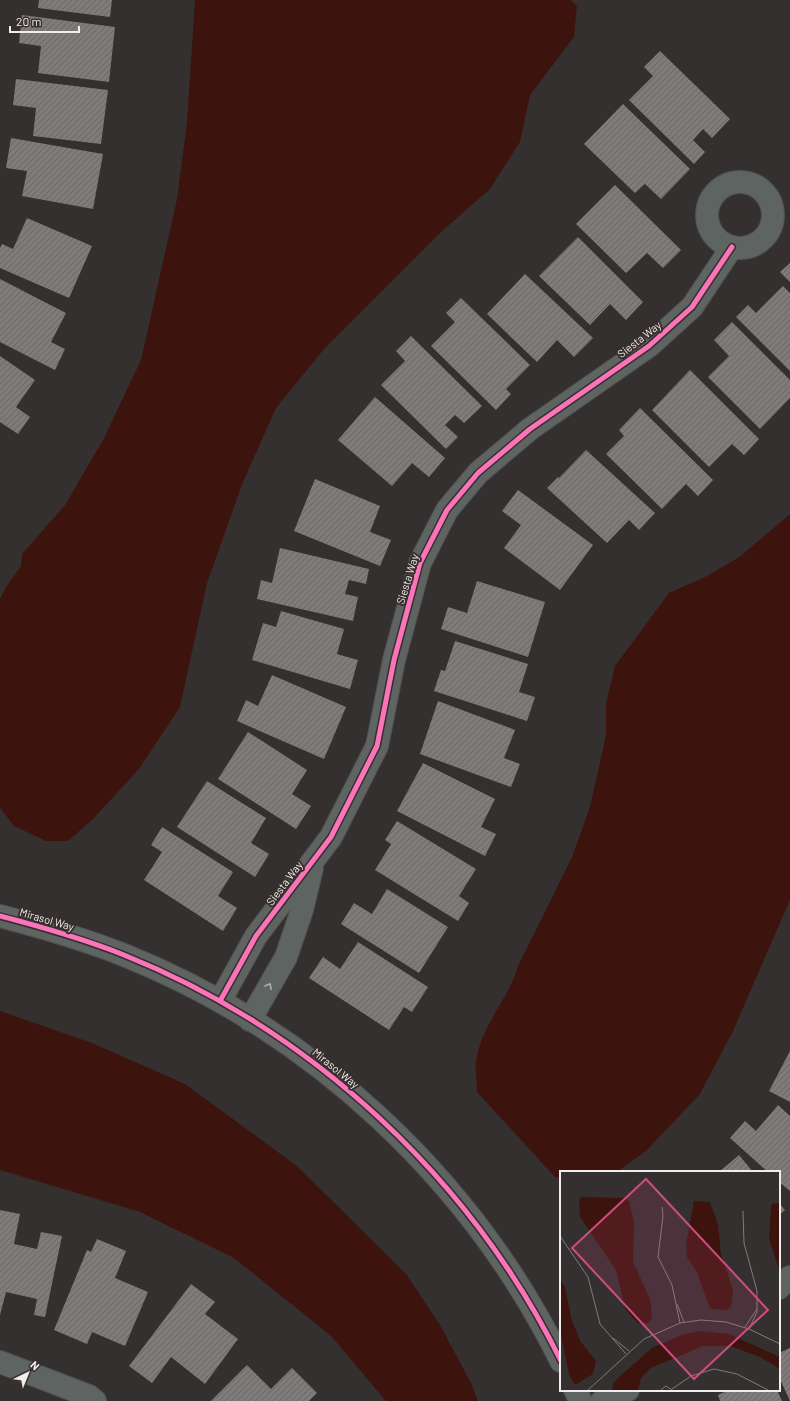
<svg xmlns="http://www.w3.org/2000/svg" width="790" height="1401" viewBox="0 0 790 1401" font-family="Barlow,sans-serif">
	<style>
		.water { fill: #3d140d }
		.building { fill: url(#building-hatch) }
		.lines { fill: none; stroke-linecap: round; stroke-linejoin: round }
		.street-casing { stroke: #524f4f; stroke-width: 24 }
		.street { stroke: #5d6461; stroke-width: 22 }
		.cycleway-casing { stroke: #372f2e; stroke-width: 8 }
		.cycleway { stroke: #fb73b8; stroke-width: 5 }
		.oneway { stroke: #afafad }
		.labels { text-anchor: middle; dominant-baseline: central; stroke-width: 4; stroke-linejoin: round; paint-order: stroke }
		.street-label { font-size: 11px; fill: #f2edec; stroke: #372f2e }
		.inset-road { fill: none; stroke: #817c7b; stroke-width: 1 }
		.view { fill: #ce4d7f; fill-opacity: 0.15; stroke: #ce4d7f; stroke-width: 2 }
		.inset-edge { fill: none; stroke: #f2edec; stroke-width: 2 }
	</style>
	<defs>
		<pattern id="building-hatch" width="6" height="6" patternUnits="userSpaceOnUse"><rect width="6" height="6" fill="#7f7b7b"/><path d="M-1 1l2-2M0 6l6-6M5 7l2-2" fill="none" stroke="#696666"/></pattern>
	</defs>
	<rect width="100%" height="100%" fill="#353030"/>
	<path class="water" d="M195,0H571L577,6L574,37L530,95L520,142L490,189L441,232L324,349L276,408L243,482L207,583L180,707L139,769L93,819L68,841H46L14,826L0,808V599L6,587L21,566L22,554L65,505L103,440L141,360L177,199L187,122Z
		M790,514V900L733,1031L700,1094L646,1151L617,1172H561V1178L555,1177L477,1092C477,1082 475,1071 476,1061C481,1026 509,998 518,966L572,857L590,807L606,735V703L615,666L669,593L707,576L741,556Z
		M0,1011L92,1043L185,1084L297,1166L407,1275L440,1325L471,1383L478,1401H386L331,1336L234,1258L140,1212L0,1170Z"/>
	<path class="building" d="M39,0H112L110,17L38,8Z
		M22,15L115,27L109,82L38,73L41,46L19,43Z
		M660,51L730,119L712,138L703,129L693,140L705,152L694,164L629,100L653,76L644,67Z
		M16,79L108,90L101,144L33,136L36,108L13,105Z
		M623,104L690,169L661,199L645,184L635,193L584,144Z
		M11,138L103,154L93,209L22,196L27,171L6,168Z
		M615,185L681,250L663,268L647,253L626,273L576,224Z
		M27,218L92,246L69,298L0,268V248L2,244L13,249Z
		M578,237L643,302L626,320L610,304L590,325L539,276Z
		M790,263V282L780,272Z
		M525,274L593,338L574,357L557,340L537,362L487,314Z
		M0,279L66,313L51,342L65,349L55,370L0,342Z
		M783,286L790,293V371L736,317L748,305L756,313Z
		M461,298L530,365L506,389L511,394L496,410L431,346L455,322L446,313Z
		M732,322L790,380V398L760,429L708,377L729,356L714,340Z
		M411,336L482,406L464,423L455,415L445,425L458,437L446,449L381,385L405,361L396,351Z
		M0,356L35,380L16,407L30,417L18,434L0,422Z
		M690,370L759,439L744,455L732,444L709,467L652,410Z
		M375,397L445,458L429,477L412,463L392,486L338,440Z
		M640,408L713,480L698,496L686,484L662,509L606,454L624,436L619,430Z
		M586,450L655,513L639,530L629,520L607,543L547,488L558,477L559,478Z
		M315,479L380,506L370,532L391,540L380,566L294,531Z
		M518,490L593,545L560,590L504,548L521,525L502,511Z
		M280,548L369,569L366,584L349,580L345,594L358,597L353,621L257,599L261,580L272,583Z
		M477,581L545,602L528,657L441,629L448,607L467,613Z
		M281,611L344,629L337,654L358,660L350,689L252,660L263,623L276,627Z
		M455,641L528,664L519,692L535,697L527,721L434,691L441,670L445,671Z
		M272,675L346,707L324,759L237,721L246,700L258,706Z
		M438,701L515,730L504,758L520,764L511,787L420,754Z
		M248,732L307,770L292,794L311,806L296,829L218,779Z
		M423,763L495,799L481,827L496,834L485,856L397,811Z
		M207,781L266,818L251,843L269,854L255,877L177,827Z
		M397,821L476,869L459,896L469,903L458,921L375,870L391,844L385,840Z
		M162,827L233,872L218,896L237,908L223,931L144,880L162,852L151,845Z
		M387,889L448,927L419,973L341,924L354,903L372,914Z
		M358,942L428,987L412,1012L404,1007L389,1030L309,978L323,957L340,969Z
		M790,1051V1102L769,1091Z
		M778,1105L790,1116V1191L779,1182V1172H768L730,1138L745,1121L756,1131Z
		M739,1155L753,1172H719Z
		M779,1203L785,1210L779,1215Z
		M0,1210L20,1214L14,1244L37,1249L41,1232L62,1236L45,1317L34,1315L37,1299L6,1292L0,1315Z
		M97,1239L126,1251L115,1278L148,1292L125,1346L92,1332L87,1344L54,1330L87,1250L91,1252Z
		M191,1284L215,1302L205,1314L238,1339L205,1384L171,1357L152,1383L129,1366Z
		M790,1348V1401L779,1377V1353Z
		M247,1365L271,1389L292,1368L317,1393L309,1401H211Z
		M729,1390H777L782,1401H720L718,1395Z"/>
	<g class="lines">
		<g class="street-casing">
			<path id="street" d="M707 215a33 33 0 1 1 66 0a33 33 0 1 1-66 0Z
				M0,916C42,927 84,939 124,955C313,1031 471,1179 561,1361
				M220,1001L256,936L331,837L377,746L394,660L420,563L447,510L478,473L530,429L649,346L692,307L732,247
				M250,1020L286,957L302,910L312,868
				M779,1288L790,1277
				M0,1362L89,1396L95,1401
				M575,1390L581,1401
				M602,1401L628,1390"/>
		</g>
		<use href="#street" class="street"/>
		<g class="cycleway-casing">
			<path id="cycleway" d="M0,916C42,927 84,939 124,955C313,1031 471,1179 561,1361
				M220,1001L256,936L331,837L377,746L394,660L420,563L447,510L478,473L530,429L649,346L692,307L732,247"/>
		</g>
		<use href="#cycleway" class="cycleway"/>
	</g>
	<defs><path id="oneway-chevron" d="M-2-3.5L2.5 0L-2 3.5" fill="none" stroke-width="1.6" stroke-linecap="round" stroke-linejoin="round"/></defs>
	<use class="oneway" href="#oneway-chevron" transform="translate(269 986) rotate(-61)"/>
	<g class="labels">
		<g class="street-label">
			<text transform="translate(639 339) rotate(-38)">Siesta Way</text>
			<text transform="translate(407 579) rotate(-73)">Siesta Way</text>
			<text transform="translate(284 883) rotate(-53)">Siesta Way</text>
			<text transform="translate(47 919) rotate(16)">Mirasol Way</text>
			<text transform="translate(336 1068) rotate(39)">Mirasol Way</text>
		</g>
	</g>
	<g transform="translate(560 1171)">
		<rect width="220" height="220" fill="#353030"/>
		<path d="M21,26L66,27L69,30L74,52L73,91L90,128L92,146L89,152H78L65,138L56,99L20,46L19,29ZM134,30L150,31L158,53L161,83L173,119L171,136L166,139L152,138L149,135L137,101L127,86L126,74ZM213,32L220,33V102L209,67L211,35ZM0,109L5,116L12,150L21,171L36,190L33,203L17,213H14L9,203L0,159ZM141,160L169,163L220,186V198L200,186L170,175H143L91,197L81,207L78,219H52L53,213L59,206L92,177L124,163Z" fill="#3d140d"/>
		<path class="inset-road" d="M102,36L103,45L98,86L112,114L120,152M183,40L184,72L197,120V141L189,158M0,65L28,106L40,153L66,183M117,133L124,151M185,156L197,138M53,167L69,180M112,218L131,205L154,198L177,203L208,219M28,219L84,168L120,152L141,149L166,151L189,158L220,173M101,219L106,215L112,219"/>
		<path class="view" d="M86,8L208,139L134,208L12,77Z"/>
		<rect width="220" height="220" class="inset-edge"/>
	</g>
	<g transform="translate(28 1373) rotate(43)" stroke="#372f2e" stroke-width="3" paint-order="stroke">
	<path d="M0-3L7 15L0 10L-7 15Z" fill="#f2edec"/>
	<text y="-6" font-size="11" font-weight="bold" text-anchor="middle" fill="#f2edec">N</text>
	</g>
	<path d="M10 26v6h69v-6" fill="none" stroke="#f2edec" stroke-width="2"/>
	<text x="16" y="26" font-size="12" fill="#f2edec" stroke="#372f2e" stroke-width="3" paint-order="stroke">20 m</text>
</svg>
